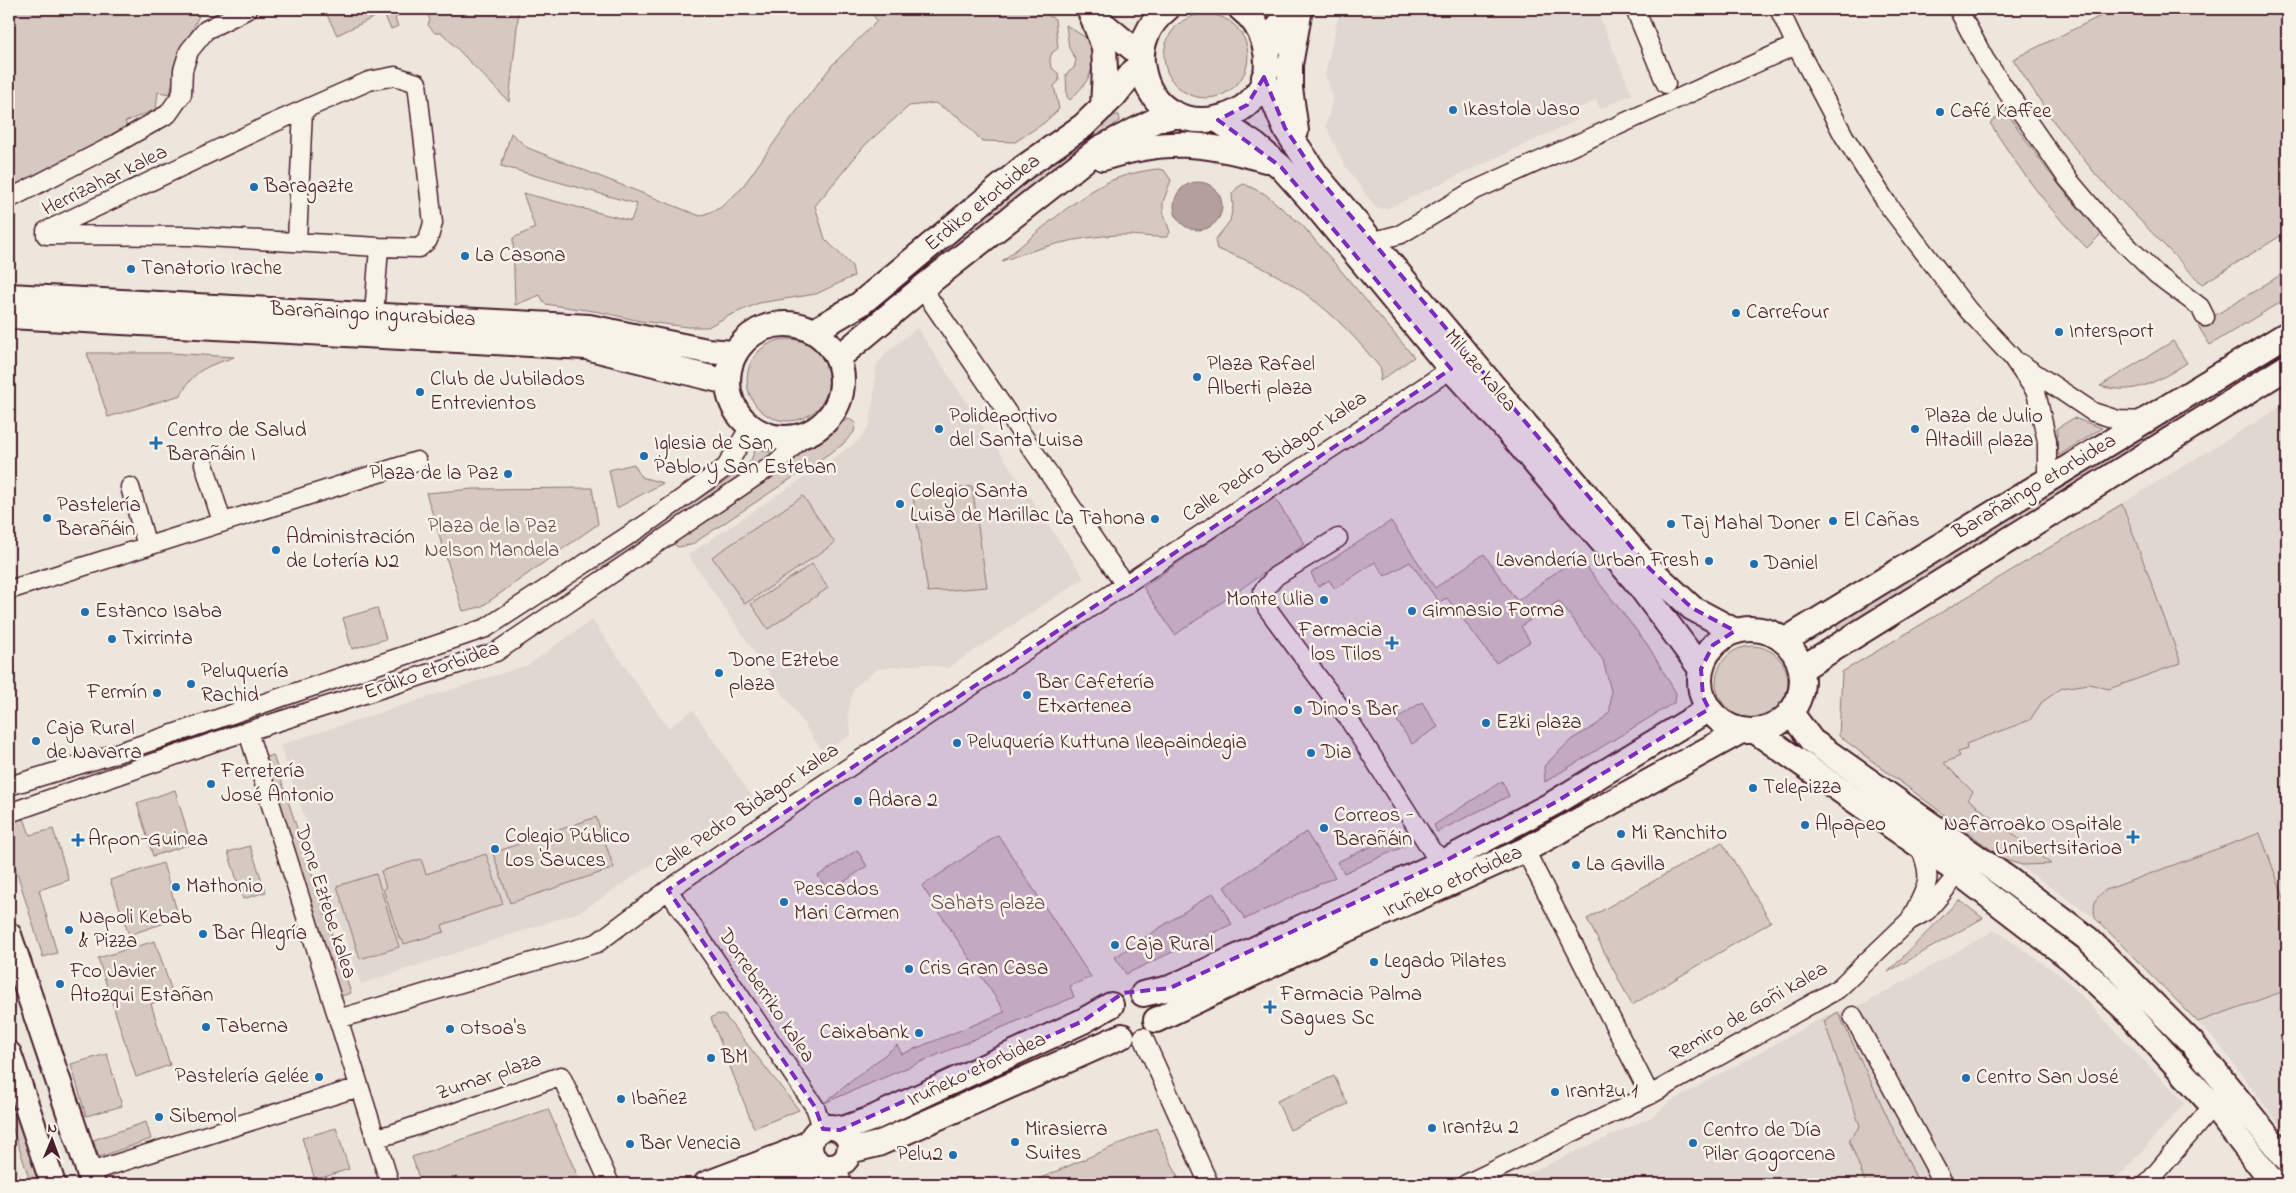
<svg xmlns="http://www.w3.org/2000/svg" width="2296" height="1193" viewBox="0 0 2296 1193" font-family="'Indie Flower',sans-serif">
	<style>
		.built { fill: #e0d7d0 }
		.green { fill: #d5c9c2; stroke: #907476 }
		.water { fill: #b39f9d; stroke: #896c6f }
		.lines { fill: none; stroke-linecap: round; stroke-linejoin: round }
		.street-casing { stroke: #4a1f2b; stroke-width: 21 }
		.secondary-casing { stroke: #4a1f2b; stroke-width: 28 }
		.street { stroke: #f7f3e8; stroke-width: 18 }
		.secondary { stroke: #f7f3e8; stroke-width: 24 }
		.marked { fill: #7b2cbf; fill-opacity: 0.2; stroke: #7b2cbf; stroke-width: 4; stroke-dasharray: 10 6; stroke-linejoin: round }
		.poi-dot { fill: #1f6fb2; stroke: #f7f3e8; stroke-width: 2 }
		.labels { text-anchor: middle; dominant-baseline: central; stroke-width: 5; stroke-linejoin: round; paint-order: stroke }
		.poi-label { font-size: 21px; fill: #4a1f2b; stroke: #f7f3e8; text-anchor: start }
		.street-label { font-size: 21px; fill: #4a1f2b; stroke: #f7f3e8 }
		.park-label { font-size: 21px; fill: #6d4a51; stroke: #f7f3e8 }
	</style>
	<rect width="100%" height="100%" fill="#ece6dd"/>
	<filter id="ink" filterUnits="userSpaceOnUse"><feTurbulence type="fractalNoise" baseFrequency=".02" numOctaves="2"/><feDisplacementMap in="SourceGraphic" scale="10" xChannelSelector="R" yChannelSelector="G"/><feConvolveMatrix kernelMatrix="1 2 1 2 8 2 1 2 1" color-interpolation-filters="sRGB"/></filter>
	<g filter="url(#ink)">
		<path class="built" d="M1340,9H1596L1632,94L1600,109L1596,100L1573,111L1577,120L1386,209L1376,208L1344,164L1326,126L1333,96L1325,75Z
			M917,328L1084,578L948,668L924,664L877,669L854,688L848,712L851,735L823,752L688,555L857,442L869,426L873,406L876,366L887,352Z
			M2287,403V1135L2218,1043L2095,918L1862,757L1854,746L1901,638Z
			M592,620L668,728L693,710L752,797L582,911L361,984L280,745L528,665Z
			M1995,930L2064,978L2185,1103L2112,1184H1505L1654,1116L1668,1103L1827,1015L1866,1003Z
			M9,1140L15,1158L23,1184H9Z"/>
		<path class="green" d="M9,9H202L177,62L170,94L158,92L156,109L125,122L129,130L9,192Z
			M324,9H404L395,19L398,26L391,29L383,13L337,35Z
			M425,9H519L509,102L442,33H435L428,25L430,20Z
			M869,9H1036L1055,19L1058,48L1052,53C1048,62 1050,68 1058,73L1059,81L1054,86L1059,109L1044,123L1015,142L982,141L959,117L935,103L909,106L865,145L815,206L825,239L852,266L854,276L816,294L759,303L726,317L708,327H687L640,321L600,312L545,304L540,295L515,305L513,238L535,228L523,193L631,221L637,204L501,166L511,133L528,148L700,216L720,208L741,189L793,116L833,64L877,21Z
			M2115,9H2287V232L2202,284L2097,176L2054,122L2013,59Z
			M1164 56a42 42 0 1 1 84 0a42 42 0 1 1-84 0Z
			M1066,25L1091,41C1096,70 1091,79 1070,100L1067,97L1066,74L1074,68L1076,60L1069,48Z
			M2006,111C2035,154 2065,197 2102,233L2087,248C2049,210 2018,168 1990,123Z
			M1112,115H1119L1120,120L874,313L870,306Z
			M1158,169L1164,170L1171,180L1163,202V211L1170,232L1167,237C1151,238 1134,234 1117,235C1076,237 1040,247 1002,261C1033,237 1072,200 1106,183C1122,175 1140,171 1158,169Z
			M1244,184L1265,194L1303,226L1414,357L1380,381L1381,369C1336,311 1288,273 1217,249L1215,240L1230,221L1233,206L1232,194L1238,187Z
			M2287,271V298L2210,345L2198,326Z
			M747 380a41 41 0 1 1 82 0a41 41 0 1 1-82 0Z
			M2173,341L2187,363C2158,381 2135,396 2100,386Z
			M2287,346V356L2225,394L2221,387Z
			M87,353H170L234,357C207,367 195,368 181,395L108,417Z
			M2202,399L2206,405L1839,631L1834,623Z
			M2074,418L2102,428L2058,456L2057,428Z
			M849,419L856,423L854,432L842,445L691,545L677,547L672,542L821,439L840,423Z
			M756,448L776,454L599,571L597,567L742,470L751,460Z
			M634,464L641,477L663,483L617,508L609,470Z
			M972,486L987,587L928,592L913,497Z
			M592,488L598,524L481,607L463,611L426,493L473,489Z
			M803,496L835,543L745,604L712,557Z
			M1274,497L1305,544L1175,635L1143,587Z
			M2122,504L2181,663L2109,689L2089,684L2062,688L2042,702L2030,720L1966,744L1967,749L1958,752L1960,756L1944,763L1973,792L1968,799L2051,864L2022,865L2005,860L1839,736L1842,672Z
			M1391,521L1435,588L1484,554L1517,601L1578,556L1647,644L1676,693L1675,702L1545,782L1544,766L1572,739L1598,724L1610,711L1611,691L1603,660L1559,601L1521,626L1530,642L1496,663L1447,598L1439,602L1410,562L1385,576L1375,562L1335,589L1329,580L1318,587L1311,573Z
			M812,564L828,588L768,629L751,604Z
			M377,608L386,639L352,649L343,618Z
			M1716 682a36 36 0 1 1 72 0a36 36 0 1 1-72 0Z
			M1422,702L1438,727L1412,744L1396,719Z
			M273,755L351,993L338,997L261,759Z
			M1502,781L1509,796L1437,832L1434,825Z
			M175,790L191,844L153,856L137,803Z
			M596,817L614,868L510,903L493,853Z
			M24,818L30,835L53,829L69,880L39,890L57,953L43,957L15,866L12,863L9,864V823Z
			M1306,832L1335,877L1245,919L1224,887Z
			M2260,833L2287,906V990L2198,1022L2095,918C2093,904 2094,898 2106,890Z
			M998,835L1091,977L1070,986L1074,997L824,1103L897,1045L902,1054L1005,1012L922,886Z
			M1397,835L1405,846L1344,873L1337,862Z
			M1722,842L1771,922L1632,1005L1587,919Z
			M250,846L266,892L243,899L228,852Z
			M857,850L867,866L829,892L818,876Z
			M486,854L503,904L442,925L444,932L404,944L402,939L400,940L383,889L386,888L381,871L421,859L426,874Z
			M163,863L179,918L129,935L110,880Z
			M376,874L399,947L360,959L337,886Z
			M1213,893L1232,924L1126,974L1115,957Z
			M1959,900L1983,918L1888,972Z
			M155,941L173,995L151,1004L170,1065L136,1077L98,958Z
			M1838,1012L1919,1184H1866L1849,1140L1860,1126L1824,1021Z
			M718,1014L725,1016L799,1110L754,1128L711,1018Z
			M107,1054L122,1106L86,1116L71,1064Z
			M1334,1076L1348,1104L1290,1130L1277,1101Z
			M9,1078L42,1184H31L9,1117Z
			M548,1109L581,1184H421L412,1157Z
			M146,1122L151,1139L99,1157L93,1140Z
			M336,1128L349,1169L315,1180L302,1138Z
			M1156,1128L1181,1184H1027Z"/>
		<path class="water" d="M1174 206a24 24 0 1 1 48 0a24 24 0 1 1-48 0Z"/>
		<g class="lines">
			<g class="street-casing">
				<path id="street" d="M1635,9L1666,84
					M1779,9L1796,45L1844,136L1888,205L1968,310L2012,357L2036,392L2047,441V480
					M1958,9L1985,60L2067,178L2110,229L2156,274L2200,307L2205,317
					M9,199L110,147L168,114L182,94L183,70L189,51L206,30L248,9
					M297,241L303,110
					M1371,242L1401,234L1471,192L1796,45
					M922,288L1125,585
					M374,315L379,247L419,248L428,240L433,223L417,83L395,76L369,81L271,124L46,231V235L190,236L379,247
					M2020,363L2093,412L2118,420L2145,421
					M204,464L222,522
					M130,487L147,546
					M1338,538L1276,576L1263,591L1267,608L1348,718L1432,851L1445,861
					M9,590L417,461
					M248,732L390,1184
					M9,786L108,756L486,628L646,524L726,467L750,427
					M9,813L217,741L496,652L780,460L806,434
					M1525,850L1650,1095
					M668,890L815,1107L823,1129
					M1911,918C1926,889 1935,879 1919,846
					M1853,1016L1944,1184
					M338,1019L597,943L668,890L795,803L1451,369
					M1143,1037L1209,1184
					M375,1138L392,1134L561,1076L610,1184
					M837,1165L842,1184
					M90,1172L359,1087
					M1466,1184L1650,1095L1838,989L1909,921L1927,911L1959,873
					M2147,1184L2213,1106L2218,1096"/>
			</g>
			<g class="secondary-casing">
				<path id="secondary" d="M1167,9C1149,23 1138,45 1143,69C1158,154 1288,124 1264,43C1260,29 1253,18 1241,9
					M1091,13L1104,47L1105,70L1103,107
					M1091,14L1142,56
					M1267,51L1280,24L1293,9
					M1264,77L1285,128L1317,176L1514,411L1650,569L1692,608L1735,631
					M1218,120L1255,145L1281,167L1316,206L1451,369L1500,422L1639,585L1701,669
					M1296,131L1290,88V65L1300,9
					M1103,158C1165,138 1204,142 1266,160
					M9,296L589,327L707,351L734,353
					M9,316L586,347L727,382
					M728 381a57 57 0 1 1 114 0a57 57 0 1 1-114 0Z
					M814,331L860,304L1023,168L1083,126L1114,96L1141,62
					M838,358L922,288L1100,148L1156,120L1178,115
					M1700 680a51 51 0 1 1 102 0a51 51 0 1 1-102 0Z
					M1784,641L2287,334
					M1801,669L2287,367
					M1790,712L1812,741L2008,879L2088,939L2192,1043L2287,1160
					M1755,731L1959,873L2071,959L2124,1008L2213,1106L2274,1184
					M9,935L93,1184
					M1143,994L1170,988L1445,861L1554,803L1709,709
					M1156,1020L1332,936L1525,850L1743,730
					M9,1054L53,1184
					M810 1147a20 20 0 1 1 40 0a20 20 0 1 1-40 0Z
					M840,1130L871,1119L1083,1021L1111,1005
					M849,1151L878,1144L1122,1036
					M706,1184L783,1155L811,1142
					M769,1184L819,1163"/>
			</g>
			<use href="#street" class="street"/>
			<use href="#secondary" class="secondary"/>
		</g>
	</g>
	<path class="marked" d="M1264,77L1285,128L1317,176L1650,569L1692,608L1735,631L1713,645L1701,669L1703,697L1709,709L1554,803L1445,861L1170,988L1123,993L1083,1021L840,1130L823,1129L815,1107L668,890L1451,369L1281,167L1218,120L1247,105Z"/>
	<g class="poi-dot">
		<circle cx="1453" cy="110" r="5"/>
		<circle cx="1940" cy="112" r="5"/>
		<circle cx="254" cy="187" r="5"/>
		<circle cx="465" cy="256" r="5"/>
		<circle cx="131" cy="269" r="5"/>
		<circle cx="1736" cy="313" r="5"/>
		<circle cx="2059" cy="332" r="5"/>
		<circle cx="1197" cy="377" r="5"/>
		<circle cx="420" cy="392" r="5"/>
		<circle cx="939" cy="429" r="5"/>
		<circle cx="1915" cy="429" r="5"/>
		<path d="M153.5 435.5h5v5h5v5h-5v5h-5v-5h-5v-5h5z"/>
		<circle cx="644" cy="456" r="5"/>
		<circle cx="508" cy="474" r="5"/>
		<circle cx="900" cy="504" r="5"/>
		<circle cx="47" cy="518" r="5"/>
		<circle cx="1155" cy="519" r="5"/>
		<circle cx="1833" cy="521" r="5"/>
		<circle cx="1671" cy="524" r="5"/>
		<circle cx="276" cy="550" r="5"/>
		<circle cx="1709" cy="561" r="5"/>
		<circle cx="1754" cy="564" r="5"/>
		<circle cx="1324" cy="600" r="5"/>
		<circle cx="1412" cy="611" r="5"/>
		<circle cx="85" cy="612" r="5"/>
		<circle cx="112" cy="639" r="5"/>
		<path d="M1389.5 635.5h5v5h5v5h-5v5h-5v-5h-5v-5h5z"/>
		<circle cx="719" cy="673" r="5"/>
		<circle cx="191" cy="684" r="5"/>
		<circle cx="157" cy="693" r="5"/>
		<circle cx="1027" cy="695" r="5"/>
		<circle cx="1298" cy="710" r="5"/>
		<circle cx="1486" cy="723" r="5"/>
		<circle cx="36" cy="741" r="5"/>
		<circle cx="957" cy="743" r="5"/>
		<circle cx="1311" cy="753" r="5"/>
		<circle cx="211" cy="784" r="5"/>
		<circle cx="1753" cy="788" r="5"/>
		<circle cx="858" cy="801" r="5"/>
		<circle cx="1805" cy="825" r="5"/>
		<circle cx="1324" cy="828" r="5"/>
		<circle cx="1621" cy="834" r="5"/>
		<path d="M2130.5 829.5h5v5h5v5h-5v5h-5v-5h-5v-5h5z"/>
		<path d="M75.5 832.5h5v5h5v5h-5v5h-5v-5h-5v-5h5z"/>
		<circle cx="495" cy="849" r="5"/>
		<circle cx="1576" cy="865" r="5"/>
		<circle cx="176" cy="887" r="5"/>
		<circle cx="784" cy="902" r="5"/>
		<circle cx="69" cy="930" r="5"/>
		<circle cx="203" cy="934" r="5"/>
		<circle cx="1115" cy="945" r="5"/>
		<circle cx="1374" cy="962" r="5"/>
		<circle cx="909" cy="969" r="5"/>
		<circle cx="60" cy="984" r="5"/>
		<path d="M1267.5 999.5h5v5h5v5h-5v5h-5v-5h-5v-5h5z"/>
		<circle cx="206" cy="1027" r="5"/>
		<circle cx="450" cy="1029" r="5"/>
		<circle cx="919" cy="1033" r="5"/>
		<circle cx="711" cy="1058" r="5"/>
		<circle cx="319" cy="1077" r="5"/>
		<circle cx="1966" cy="1078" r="5"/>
		<circle cx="1555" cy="1092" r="5"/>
		<circle cx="621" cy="1099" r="5"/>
		<circle cx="159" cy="1117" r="5"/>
		<circle cx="1432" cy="1128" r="5"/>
		<circle cx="1015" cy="1142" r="5"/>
		<circle cx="1693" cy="1143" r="5"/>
		<circle cx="630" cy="1144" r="5"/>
		<circle cx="953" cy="1155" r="5"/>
	</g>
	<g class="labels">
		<g class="poi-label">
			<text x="1463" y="110">Ikastola Jaso</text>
			<text x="1950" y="112">Café Kaffee</text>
			<text x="264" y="187">Baragazte</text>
			<text x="475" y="256">La Casona</text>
			<text x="141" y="269">Tanatorio Irache</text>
			<text x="1746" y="313">Carrefour</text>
			<text x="2069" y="332">Intersport</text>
			<text x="1207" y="365">Plaza Rafael<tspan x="1207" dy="24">Alberti plaza</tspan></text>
			<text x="430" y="380">Club de Jubilados<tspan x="430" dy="24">Entrevientos</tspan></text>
			<text x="949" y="417">Polideportivo<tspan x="949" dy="24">del Santa Luisa</tspan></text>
			<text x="1925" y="417">Plaza de Julio<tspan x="1925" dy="24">Altadill plaza</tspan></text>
			<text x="167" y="431">Centro de Salud<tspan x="167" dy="24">Barañáin I</tspan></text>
			<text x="654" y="444">Iglesia de San<tspan x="654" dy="24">Pablo y San Esteban</tspan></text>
			<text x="498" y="474" text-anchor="end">Plaza de la Paz</text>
			<text x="910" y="492">Colegio Santa<tspan x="910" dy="24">Luisa de Marillac</tspan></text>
			<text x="57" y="506">Pastelería<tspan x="57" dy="24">Barañáin</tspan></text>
			<text x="1145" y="519" text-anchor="end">La Tahona</text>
			<text x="1843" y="521">El Cañas</text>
			<text x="1681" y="524">Taj Mahal Doner</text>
			<text x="286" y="538">Administración<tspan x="286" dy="24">de Lotería N2</tspan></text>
			<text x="1699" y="561" text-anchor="end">Lavandería Urban Fresh</text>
			<text x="1764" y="564">Daniel</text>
			<text x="1314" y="600" text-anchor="end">Monte Ulia</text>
			<text x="1422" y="611">Gimnasio Forma</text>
			<text x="95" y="612">Estanco Isaba</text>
			<text x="1382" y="631" text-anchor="end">Farmacia<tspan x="1382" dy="24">los Tilos</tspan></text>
			<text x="122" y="639">Txirrinta</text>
			<text x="729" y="661">Done Eztebe<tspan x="729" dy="24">plaza</tspan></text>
			<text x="201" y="672">Peluquería<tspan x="201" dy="24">Rachid</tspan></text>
			<text x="1037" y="683">Bar Cafetería<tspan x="1037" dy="24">Etxartenea</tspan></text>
			<text x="147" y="693" text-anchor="end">Fermín</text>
			<text x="1308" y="710">Dino's Bar</text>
			<text x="1496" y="723">Ezki plaza</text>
			<text x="46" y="729">Caja Rural<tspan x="46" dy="24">de Navarra</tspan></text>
			<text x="967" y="743">Peluquería Kuttuna Ileapaindegia</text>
			<text x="1321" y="753">Dia</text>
			<text x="221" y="772">Ferretería<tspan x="221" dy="24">José Antonio</tspan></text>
			<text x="1763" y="788">Telepizza</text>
			<text x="868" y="801">Adara 2</text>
			<text x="1334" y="816">Correos -<tspan x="1334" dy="24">Barañáin</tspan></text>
			<text x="1815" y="825">Alpapeo</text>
			<text x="2122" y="825" text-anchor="end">Nafarroako Ospitale<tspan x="2122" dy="24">Unibertsitarioa</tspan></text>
			<text x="1631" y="834">Mi Ranchito</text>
			<text x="505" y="837">Colegio Público<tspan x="505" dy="24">Los Sauces</tspan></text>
			<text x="88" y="840">Arpon-Guinea</text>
			<text x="1586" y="865">La Gavilla</text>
			<text x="186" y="887">Mathonio</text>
			<text x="794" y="890">Pescados<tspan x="794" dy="24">Mari Carmen</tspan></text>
			<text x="79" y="918">Napoli Kebab<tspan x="79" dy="24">&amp; Pizza</tspan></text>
			<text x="213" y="934">Bar Alegría</text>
			<text x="1125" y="945">Caja Rural</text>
			<text x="1384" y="962">Legado Pilates</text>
			<text x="919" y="969">Cris Gran Casa</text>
			<text x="70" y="972">Fco Javier<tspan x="70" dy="24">Atozqui Estañan</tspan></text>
			<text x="1280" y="995">Farmacia Palma<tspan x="1280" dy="24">Sagues Sc</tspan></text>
			<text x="216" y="1027">Taberna</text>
			<text x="460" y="1029">Otsoa's</text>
			<text x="909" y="1033" text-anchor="end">Caixabank</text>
			<text x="721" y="1058">BM</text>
			<text x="309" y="1077" text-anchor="end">Pastelería Gelée</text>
			<text x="1976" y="1078">Centro San José</text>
			<text x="1565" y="1092">Irantzu 1</text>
			<text x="631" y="1099">Ibañez</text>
			<text x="169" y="1117">Sibemol</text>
			<text x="1442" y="1128">Irantzu 2</text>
			<text x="1025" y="1130">Mirasierra<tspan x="1025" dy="24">Suites</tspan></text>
			<text x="1703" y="1131">Centro de Día<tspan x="1703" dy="24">Pilar Gogorcena</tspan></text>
			<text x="640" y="1144">Bar Venecia</text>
			<text x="943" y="1155" text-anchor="end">Pelu2</text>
		</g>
		<g class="street-label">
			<text transform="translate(105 181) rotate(-26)">Herrizahar kalea</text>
			<text transform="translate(983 203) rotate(-39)">Erdiko etorbidea</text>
			<text transform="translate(373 315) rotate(3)">Barañaingo ingurabidea</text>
			<text transform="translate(1480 371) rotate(50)">Miluze kalea</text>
			<text transform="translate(1275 457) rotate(-34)">Calle Pedro Bidagor kalea</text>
			<text transform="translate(2035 487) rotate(-31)">Barañaingo etorbidea</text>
			<text transform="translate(432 671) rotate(-19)">Erdiko etorbidea</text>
			<text transform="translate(747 809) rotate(-34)">Calle Pedro Bidagor kalea</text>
			<text transform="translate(1453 882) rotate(-24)">Iruñeko etorbidea</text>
			<text transform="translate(325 902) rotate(72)">Done Eztebe kalea</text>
			<text transform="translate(766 996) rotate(56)">Dorreberriko kalea</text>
			<text transform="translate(1749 1012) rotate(-30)">Remiro de Goñi kalea</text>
			<text transform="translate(977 1070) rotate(-25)">Iruñeko etorbidea</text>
			<text transform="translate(489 1077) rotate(-19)">Zumar plaza</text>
		</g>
		<g class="park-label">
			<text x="492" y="527">Plaza de la Paz<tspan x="492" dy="24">Nelson Mandela</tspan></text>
			<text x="988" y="904">Sahats plaza</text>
		</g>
	</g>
	<rect width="2296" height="1193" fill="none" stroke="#f7f3e8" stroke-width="30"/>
	<rect x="15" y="15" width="2266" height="1163" fill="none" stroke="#4a1f2b" stroke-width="2" filter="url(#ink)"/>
	<g transform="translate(52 1140) rotate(1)" stroke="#f7f3e8" stroke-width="4" paint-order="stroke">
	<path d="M0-4L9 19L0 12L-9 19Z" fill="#4a1f2b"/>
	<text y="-8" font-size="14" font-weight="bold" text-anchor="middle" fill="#4a1f2b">N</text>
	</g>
</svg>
